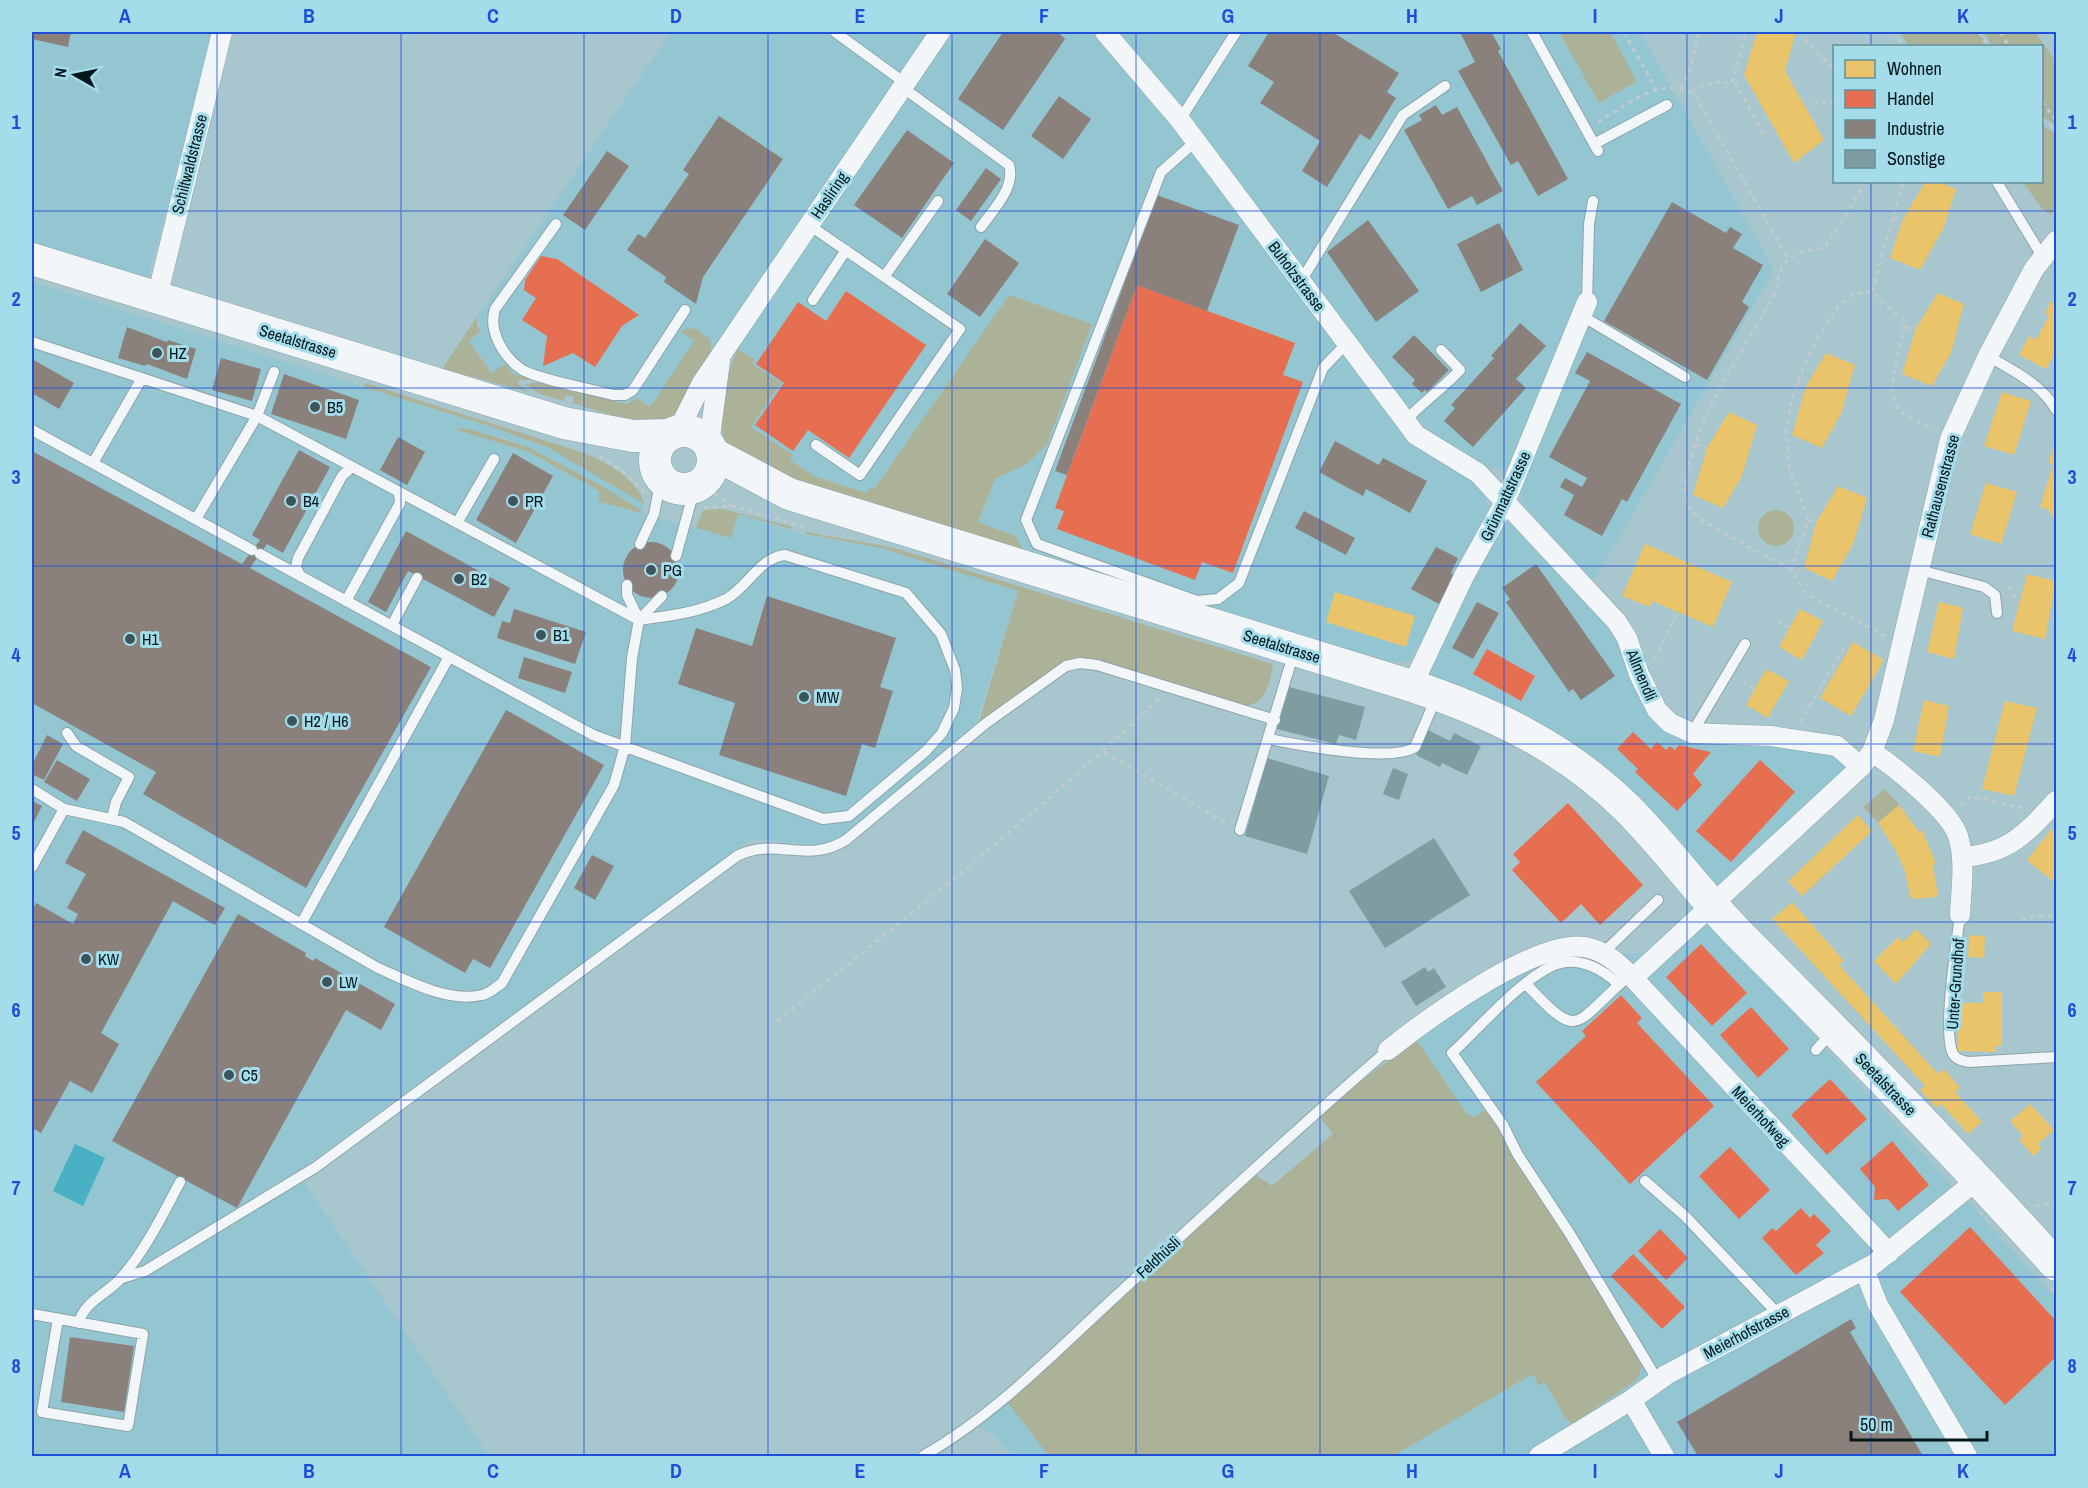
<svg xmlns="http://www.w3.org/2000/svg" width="2088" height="1488" viewBox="0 0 2088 1488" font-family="'Archivo Narrow',sans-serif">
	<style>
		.built { fill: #94c6d2 }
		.green { fill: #acb297 }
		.water { fill: #4ab0c4 }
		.homes { fill: #e9c46a }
		.shops { fill: #e76f51 }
		.industry { fill: #8a817c }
		.building { fill: #7d9da0 }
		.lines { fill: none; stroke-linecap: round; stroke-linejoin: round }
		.lane-casing { stroke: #8ba4aa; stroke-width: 12 }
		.street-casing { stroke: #8ba4aa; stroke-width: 21 }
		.primary-casing { stroke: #8ba4aa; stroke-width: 33 }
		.path { stroke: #c1cacc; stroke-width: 3; stroke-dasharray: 4.5 4.5; stroke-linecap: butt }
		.lane { stroke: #f2f6f8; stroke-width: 10 }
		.street { stroke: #f2f6f8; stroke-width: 20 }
		.primary { stroke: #f2f6f8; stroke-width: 32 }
		.grid { fill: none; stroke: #1d4ed8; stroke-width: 1.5; stroke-opacity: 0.55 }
		.poi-dot { fill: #3c555b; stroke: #a4dcea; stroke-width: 2 }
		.labels { text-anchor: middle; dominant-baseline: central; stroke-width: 6; stroke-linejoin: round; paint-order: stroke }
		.street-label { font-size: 16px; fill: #03181d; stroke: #a4dcea }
		.poi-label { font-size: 16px; fill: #03181d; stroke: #a4dcea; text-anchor: start }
		.neatline { fill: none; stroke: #1d4ed8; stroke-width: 2 }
		.grid-label { font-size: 20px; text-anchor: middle; font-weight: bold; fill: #1d4ed8 }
	</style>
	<rect width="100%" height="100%" fill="#a7c6ce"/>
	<path class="built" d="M32,32H217L194,106L146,285L32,250Z
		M671,32H1640L1774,270L1592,584L1523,503L1511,471L1490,468L1481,489L1491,509L1430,629L1409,661L1382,662L1021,553L1016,536L978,522L995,479L1027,464L1092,325L1009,295L877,485L868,493L816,477L790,460L793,455L751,427L752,364L754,361L738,349L712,351L704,334L692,327L682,332L695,341L650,407L633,402L621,403L513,374L505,364L493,373L469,341L481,331L477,317Z
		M32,282L489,426L547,447L644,504L642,511L602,486L528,447L499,437L456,430L529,452L599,491L600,502L730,538L738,514L804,535L881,548L1018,591L977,722L843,837L818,845L752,839L297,1172L489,1456H32Z
		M1505,502L1617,622L1670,723L1837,746L1861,767L1711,907L1642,824L1417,673Z
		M1695,906L2056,1298V1456H1393L1533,1374L1545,1382L1565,1418L1572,1424L1636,1380L1600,1293L1487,1111L1473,1117L1466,1113L1416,1039L1542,946L1569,938L1589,940L1623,954L1644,953Z
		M1007,1402L1049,1456H1012L993,1433L978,1427Z"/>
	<path class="green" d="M1559,32H1610L1637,81L1599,103Z
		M1899,32H1978L1987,46H1909Z
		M1983,32H2035L2056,62V126L2042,116V46H1992Z
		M2042,125L2056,134V209L2051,215L2042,209L2023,182H2042Z
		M1009,295L1092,324L1047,444L1027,464L995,479L978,522L1016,536L1022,549L1021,553C976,538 742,471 726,442C715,422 727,369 738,349L755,360L752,364L781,383L751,427L793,455L790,460L816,477L867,493L869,488L874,489L877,485Z
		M477,317V326L481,331L469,341L492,373L505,364L513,374L535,380H519L518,384L530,392L442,369Z
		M688,328L696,329L710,339L712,351C701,371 691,394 676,412C655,435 598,410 573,403L574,397L566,395L564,401L540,394L525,384L542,382L627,404L637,398L650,407L694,341L681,332Z
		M365,383L587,454C608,464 638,479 644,504L547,447L489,426L364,387Z
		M465,428L528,447L602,486L642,511V513L599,502V491L529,452L454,429Z
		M723,509L793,527L792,529L738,514L731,538L696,528L703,510Z
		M1758 528a18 18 0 1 1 36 0a18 18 0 1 1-36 0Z
		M805,531C837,540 869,541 901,550L1273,664C1269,684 1267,704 1243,706L1078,659L978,725L1018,591L881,548L805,534Z
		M1885,789L1899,805L1878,823L1863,807Z
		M1416,1039L1466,1113L1473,1117L1486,1110L1600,1293L1642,1366L1637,1380L1572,1424L1565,1418L1545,1382L1539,1386L1533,1374L1393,1456H1049L1007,1402L1256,1175L1272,1186L1333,1134L1318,1115Z"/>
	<path class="water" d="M75,1144L105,1158L83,1206L53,1191Z"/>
	<path class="homes" d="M1757,32H1796L1785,71L1824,140L1794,163L1744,75Z
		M1925,182H1938L1956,189L1944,227L1920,270L1890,258L1902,221Z
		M1938,293L1964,304L1951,353L1932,386L1902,374L1916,328Z
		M2051,301L2056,304V352L2046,369L2019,355L2029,336L2036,340L2049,316L2045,313Z
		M1826,353L1855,365L1841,414L1822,448L1792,435L1806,386Z
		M2002,392L2031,401L2014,455L1984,446Z
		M1729,412L1757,425L1742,476L1723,508L1693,495L1707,448Z
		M2056,439V508L2053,518L2049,510L2040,507L2053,464L2048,463Z
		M1986,483L2017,492L2001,544L1970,534Z
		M1838,486L1867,498L1853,544L1832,581L1804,568L1816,523Z
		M1645,544L1732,582L1713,627L1652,601L1650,607L1622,596Z
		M2027,574L2056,581L2045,639L2012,631Z
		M1335,592L1415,616L1406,647L1326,622Z
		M1939,602L1963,608L1954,659L1927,652Z
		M1800,609L1823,621L1802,660L1779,647Z
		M1853,642L1884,660L1851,716L1820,698Z
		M1766,669L1789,681L1768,718L1746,705Z
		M1924,700L1949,706L1940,757L1913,751Z
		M2005,701L2037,708L2014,796L1982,789Z
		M1899,805L1919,832L1922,830L1936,863L1933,864L1938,897L1911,899L1905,872L1897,853L1878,823Z
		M1858,815L1872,831L1802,896L1788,881Z
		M2052,829L2056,833V884L2027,860Z
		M1792,902L1844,961L1839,965L1938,1074L1944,1069L1960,1088L1955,1092L1982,1122L1968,1134L1941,1104L1936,1108L1920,1090L1925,1086L1772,919Z
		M1916,929L1931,944L1896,984L1874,961L1898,937L1903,942Z
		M1969,935L1985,936L1984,958L1968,957Z
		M1983,992H2002V1046H1995L1996,1052L1958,1051V1003H1983Z
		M2030,1104L2054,1130L2038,1144L2042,1148L2033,1156L2019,1139L2023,1136L2010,1121Z"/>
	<path class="shops" d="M541,256L557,259L639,315L622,326L595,367L573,353L543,366L547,336L522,320L536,298L524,290L525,280Z
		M1137,285L1295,343L1283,375L1303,382L1233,573L1202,562L1195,580L1057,529L1064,511L1055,508Z
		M846,291L926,345L849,458L808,430L793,451L755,425L784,383L756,364L798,302L826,321Z
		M1487,649L1535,676L1521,701L1473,674Z
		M1633,732L1651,749L1657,742L1666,750L1670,746L1675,750L1679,745L1711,752L1693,774L1702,785L1677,811L1635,772L1638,769L1617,749Z
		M1760,760L1795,792L1731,862L1696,831Z
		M1568,803L1643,885L1600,925L1581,904L1561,923L1512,870L1520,862L1513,854Z
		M1701,944L1747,993L1712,1026L1666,977Z
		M1621,995L1642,1018L1637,1023L1714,1106L1630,1184L1536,1082L1586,1036L1582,1031Z
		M1751,1007L1789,1049L1758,1078L1720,1035Z
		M1830,1079L1867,1119L1827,1155L1791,1115Z
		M1892,1141L1929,1185L1898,1211L1888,1199L1874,1200L1875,1187L1860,1169Z
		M1730,1147L1770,1190L1739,1219L1699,1176Z
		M1801,1208L1810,1218L1814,1214L1831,1231L1816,1245L1824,1253L1796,1275L1762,1238L1772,1228L1776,1231Z
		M1970,1227L2056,1321V1357L2005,1405L1900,1292Z
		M1660,1229L1688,1258L1666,1280L1638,1251Z
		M1633,1254L1685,1307L1662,1329L1611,1276Z"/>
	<path class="industry" d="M32,32H71L68,47L32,39Z
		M1003,32H1058L1065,39L1003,130L958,99Z
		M1269,32H1332L1399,73L1387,92L1396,98L1370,140L1360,134L1327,187L1302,171L1320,141L1260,103L1274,82L1248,66Z
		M1466,32H1491L1501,49L1498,51L1568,179L1538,196L1518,161L1511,165L1458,71L1475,62L1461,34Z
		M1059,96L1091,119L1063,159L1031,136Z
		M1436,105L1442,115L1457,107L1503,191L1477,205L1472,196L1448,209L1404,130L1422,120L1419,115Z
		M719,116L783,159L703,277L696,304L664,282L666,277L627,250L638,234L645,238L689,174L683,170Z
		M907,130L954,163L902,238L854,205Z
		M607,151L629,166L585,230L563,215Z
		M986,168L1001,179L971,221L956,210Z
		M1157,195L1239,225L1207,311L1137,285L1067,475L1055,471Z
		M1672,202L1726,233L1730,227L1742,234L1733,248L1763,265L1742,302L1749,307L1707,380L1604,321Z
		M1368,220L1419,291L1376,322L1327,252Z
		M1499,223L1523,270L1481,292L1457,244Z
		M985,239L1019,263L980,317L947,294Z
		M1520,323L1546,346L1516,379L1526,388L1473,447L1444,421L1455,408L1451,405L1494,358L1491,356Z
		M127,327L167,342L168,340L196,349L187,379L147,364L145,366L118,358Z
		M1414,335L1449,370L1427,392L1425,390L1422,393L1412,384L1415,380L1392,357Z
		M1587,352L1681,404L1627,502L1622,499L1602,536L1564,515L1574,495L1560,487L1565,478L1582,487L1587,478L1549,457L1590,381L1575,373Z
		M221,358L261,369L252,401L212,390Z
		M32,359L74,383L59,409L32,393Z
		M284,374L359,400L346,439L271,414Z
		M398,437L425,452L407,485L380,470Z
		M1335,441L1379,465L1383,458L1427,481L1410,513L1366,489L1363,496L1319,472Z
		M299,450L330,467L283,553L267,544L250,568L431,667L306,888L143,794L156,772L32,703V451L242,564L260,540L252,535Z
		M513,453L553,476L516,543L476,520Z
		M1304,511L1355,538L1346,555L1295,528Z
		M406,531L510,588L494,617L408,571L386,612L368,602Z
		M623 570a28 28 0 1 1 56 0a28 28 0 1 1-56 0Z
		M1436,547L1458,558L1451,573L1454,575L1439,604L1411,589Z
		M1536,564L1615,676L1581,700L1573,689L1569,692L1506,602L1510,599L1502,588Z
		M767,596L896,638L880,687L893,691L875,748L862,744L846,796L719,755L735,703L678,684L696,628L752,646Z
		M1477,602L1499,613L1473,659L1452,648Z
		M514,609L586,632L575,664L497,638L502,621L510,623Z
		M524,657L572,672L565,693L518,678Z
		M506,710L604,765L490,968L473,959L465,973L384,927Z
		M47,735L63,744L44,780L32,774V765Z
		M57,760L90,779L77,801L44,782Z
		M32,801L42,806L32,826Z
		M83,830L225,908L215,925L173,901L101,1033L119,1044L92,1093L70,1081L41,1133L32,1128V911L36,903L73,924L78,914L67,908L86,874L65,863Z
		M592,855L614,866L595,900L574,888Z
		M238,914L306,953L305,956L313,961L315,958L395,1004L381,1030L346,1010L237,1208L112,1141Z
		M1851,1319L1856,1328L1850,1332L1923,1456H1698L1677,1422Z
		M70,1337L134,1346L124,1412L61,1402Z"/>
	<path class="building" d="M1289,687L1365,707L1356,740L1339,735L1336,744L1277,729Z
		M1428,730L1450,741L1454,733L1481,746L1467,775L1442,763L1440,767L1416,755Z
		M1267,758L1329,776L1307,854L1245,836Z
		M1393,768L1408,774L1399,800L1383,794Z
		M1434,838L1470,895L1385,948L1349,891Z
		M1425,967L1428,972L1434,968L1446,987L1416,1006L1401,982Z"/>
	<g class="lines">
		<g class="lane-casing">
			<path id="lane" d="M835,32L905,83
				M1532,32L1598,151
				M902,87L1009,165C1016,187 993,210 981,227
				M1180,120L1236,32
				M1196,141L1161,172L1026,520L1037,544L1197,601L1218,599L1239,583L1323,368L1347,343
				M1594,144L1667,105
				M1997,182L2042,256
				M556,224L495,309C488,331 503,356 521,369C533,378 595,390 613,395H625L633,390L685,310
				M809,225L960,329L860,475L816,445
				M884,277L938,201
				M1301,281L1403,115L1445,86
				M813,300L846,250
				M1587,302L1589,224L1593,201
				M1582,316L1685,377
				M32,342L257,416L639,620C668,616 698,613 726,599C747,588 759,558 785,555L906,593L941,634L955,670L957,688L954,708L942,733L926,751L849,816L823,819L593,735L260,554
				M1988,356C2013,371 2042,384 2056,410
				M1405,421C1423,402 1442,389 1460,370L1441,350
				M32,430L252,550
				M93,463L142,378
				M196,519L257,416L274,372
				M457,523L494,459
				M640,544L654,514L661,479
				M676,556L695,487
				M1919,570L1984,587L1995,595L1997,613
				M300,576L296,567L298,558L342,476L352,467
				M627,585V595L639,620
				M346,601L400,503L399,492
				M392,625L417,578
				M67,733L76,746L129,777L116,802L112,818
				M1692,733L1745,644
				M1269,739C1297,745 1393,763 1415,747L1436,698
				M32,789L64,809L124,822L378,968C408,981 448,1003 482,995C489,994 496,987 502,983L614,785L625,746L632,658L639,620L662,596
				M1240,830L1294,652
				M32,867L64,809
				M1960,915C1957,942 1942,1032 1953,1054C1957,1060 1963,1061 1969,1062L2056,1057
				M301,924L449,657
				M1603,953L1658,900
				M1526,984C1579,1040 1572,1027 1623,981
				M1619,985C1604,970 1580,956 1557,964C1525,975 1478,1029 1452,1053L1503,1125L1518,1155L1570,1234L1658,1381
				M1816,1050L1832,1032
				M1645,1181L1686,1217L1779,1315
				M122,1278L145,1271L316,1167L737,856C775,836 806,865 846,840L985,724L1066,666L1080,663L1097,665L1275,720
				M32,1314L143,1334L128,1426L42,1412L58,1319
				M79,1323C83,1302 109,1293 122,1277C146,1249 163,1214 180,1182
				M923,1456C995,1415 1054,1353 1115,1297C1205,1214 1295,1130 1388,1050"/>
		</g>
		<g class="street-casing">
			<path id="street" d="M1105,32L1180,120L1416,435L1478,473L1617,622L1627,638L1639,674L1657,710L1670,723L1692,733L1771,736L1837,746L1861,767
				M157,297L222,32
				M678,431L702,383L940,32
				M709,444L720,361
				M1412,686L1464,576L1505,502L1587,302
				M1872,752C1895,767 1950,811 1958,836C1966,861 1961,890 1960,915
				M1962,857C2008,854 2027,833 2056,801
				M1633,978L1889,1253
				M1388,1050C1427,1019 1535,940 1584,947C1605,950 1619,964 1633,978L1861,767L1872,752L1884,720L1950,439L1988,356L2034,269L2056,241
				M1864,1269L1878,1305L1967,1456
				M1631,1400L1664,1456
				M1539,1456L1631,1400L1666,1375L1874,1264L1978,1179"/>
		</g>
		<g class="primary-casing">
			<path id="primary" d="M32,259L564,423L633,436L667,435
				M655 460a29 29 0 1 1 58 0a29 29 0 1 1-58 0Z
				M712,453L789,494L1412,686C1493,713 1565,747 1627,808C1669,850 1703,899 1745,940C1851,1046 1956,1154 2056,1265"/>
		</g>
		<path class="path" d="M1624,32L1656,89
			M1893,32L1904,46
			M1979,32L1988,46
			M2000,32L2009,46
			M1804,39L1834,70
			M1732,83L1746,32
			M1681,88L1689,73L1699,32
			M1691,92C1706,83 1718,80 1736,84L1764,134
			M2042,102L2056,120
			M1813,104L1834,102
			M2042,120L2056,129
			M1598,122C1627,105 1662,74 1695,95L1788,259
			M1893,218L1902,221
			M1872,292L1903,182
			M1905,327L1916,328
			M1797,383L1806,386
			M1695,445L1707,448
			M599,456L622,471L645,493
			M707,488L731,506
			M704,508L732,506L805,527
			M1808,520L1816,523
			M1791,569C1774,559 1696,522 1690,509C1666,461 1749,341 1773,297C1780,285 1776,270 1788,260C1797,251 1815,251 1826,246L1866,182
			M2008,587L2016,598
			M1778,621L1790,628
			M1885,636L1806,594L1791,569L1808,520L1789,466L1786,433L1794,390L1812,348L1838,306L1853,294L1872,292L1903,320L1905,327C1900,346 1884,396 1900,411C1909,419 1924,424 1934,430
			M1655,659L1677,612
			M1743,682L1755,689
			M1800,722L1843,650L1847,652
			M1104,752L1228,824
			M1961,806L1971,796L2023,808
			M2022,920L2027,917L2056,916
			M777,1021C908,917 1038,813 1159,699
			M2035,1206L2056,1202
			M2051,1288L2056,1294"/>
		<use href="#lane" class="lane"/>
		<use href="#street" class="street"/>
		<use href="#primary" class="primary"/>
	</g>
	<path class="grid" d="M217,32V1456M401,32V1456M584,32V1456M768,32V1456M952,32V1456M1136,32V1456M1320,32V1456M1504,32V1456M1687,32V1456M1871,32V46M1871,182V1456M32,211H2056M32,388H2056M32,566H2056M32,744H2056M32,922H2056M32,1100H2056M32,1277H2056"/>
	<g class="poi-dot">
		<circle cx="157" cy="353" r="6"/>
		<circle cx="315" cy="407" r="6"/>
		<circle cx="291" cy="501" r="6"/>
		<circle cx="513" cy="501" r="6"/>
		<circle cx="651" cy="570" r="6"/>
		<circle cx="459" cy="579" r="6"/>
		<circle cx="541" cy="635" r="6"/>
		<circle cx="130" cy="639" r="6"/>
		<circle cx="804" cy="697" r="6"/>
		<circle cx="292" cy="721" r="6"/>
		<circle cx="86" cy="959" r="6"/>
		<circle cx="327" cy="982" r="6"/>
		<circle cx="229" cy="1075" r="6"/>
	</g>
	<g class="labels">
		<g class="street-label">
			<text transform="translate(189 164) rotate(-76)">Schiltwaldstrasse</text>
			<text transform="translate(829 195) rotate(-56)">Hasliring</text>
			<text transform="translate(1297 276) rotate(53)">Buholzstrasse</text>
			<text transform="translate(298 341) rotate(17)">Seetalstrasse</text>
			<text transform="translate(1940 486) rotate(-75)">Rathausenstrasse</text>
			<text transform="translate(1505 496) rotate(-65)">Grünmattstrasse</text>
			<text transform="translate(1282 646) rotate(17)">Seetalstrasse</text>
			<text transform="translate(1642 675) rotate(67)">Allmendli</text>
			<text transform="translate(1955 984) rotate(-86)">Unter-Grundhof</text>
			<text transform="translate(1886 1084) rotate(46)">Seetalstrasse</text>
			<text transform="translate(1761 1116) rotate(47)">Meierhofweg</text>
			<text transform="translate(1158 1257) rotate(-43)">Feldhüsli</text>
			<text transform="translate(1746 1332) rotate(-28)">Meierhofstrasse</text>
		</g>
		<g class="poi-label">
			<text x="169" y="353">HZ</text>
			<text x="327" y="407">B5</text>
			<text x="303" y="501">B4</text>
			<text x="525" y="501">PR</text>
			<text x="663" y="570">PG</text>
			<text x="471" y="579">B2</text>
			<text x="553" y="635">B1</text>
			<text x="142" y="639">H1</text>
			<text x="816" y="697">MW</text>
			<text x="304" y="721">H2 / H6</text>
			<text x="98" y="959">KW</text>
			<text x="339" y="982">LW</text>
			<text x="241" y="1075">C5</text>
		</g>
	</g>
	<rect width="2088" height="1488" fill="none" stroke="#a4dcea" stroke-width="66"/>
	<rect x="1833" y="45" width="210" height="138" fill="#a4dcea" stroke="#648e98" stroke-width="1.5"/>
	<rect x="1845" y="60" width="30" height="18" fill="#e9c46a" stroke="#648e98" stroke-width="1.5"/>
	<text x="1887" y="75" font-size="18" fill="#03181d">Wohnen</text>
	<rect x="1845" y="90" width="30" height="18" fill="#e76f51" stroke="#648e98" stroke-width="1.5"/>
	<text x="1887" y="105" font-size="18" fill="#03181d">Handel</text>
	<rect x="1845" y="120" width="30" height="18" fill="#8a817c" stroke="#648e98" stroke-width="1.5"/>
	<text x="1887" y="135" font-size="18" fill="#03181d">Industrie</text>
	<rect x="1845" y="150" width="30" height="18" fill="#7d9da0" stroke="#648e98" stroke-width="1.5"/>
	<text x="1887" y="165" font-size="18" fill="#03181d">Sonstige</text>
	<g transform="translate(75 75) rotate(279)" stroke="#a4dcea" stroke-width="4.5" paint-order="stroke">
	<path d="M0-4.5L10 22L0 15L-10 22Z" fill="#03181d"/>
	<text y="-9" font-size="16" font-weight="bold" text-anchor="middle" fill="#03181d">N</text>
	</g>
	<path d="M1851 1431v9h136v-9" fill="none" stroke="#03181d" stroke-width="3"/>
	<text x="1860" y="1431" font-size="18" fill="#03181d" stroke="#a4dcea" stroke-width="4.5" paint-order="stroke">50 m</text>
	<rect x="33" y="33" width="2022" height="1422" class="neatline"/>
	<g class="grid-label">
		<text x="125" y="23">A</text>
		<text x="309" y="23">B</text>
		<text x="493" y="23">C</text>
		<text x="676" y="23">D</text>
		<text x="860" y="23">E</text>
		<text x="1044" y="23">F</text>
		<text x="1228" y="23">G</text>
		<text x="1412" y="23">H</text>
		<text x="1595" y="23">I</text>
		<text x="1779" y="23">J</text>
		<text x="1963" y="23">K</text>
		<text x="16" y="129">1</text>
		<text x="2072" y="129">1</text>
		<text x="16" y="306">2</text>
		<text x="2072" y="306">2</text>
		<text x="16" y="484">3</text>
		<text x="2072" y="484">3</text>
		<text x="16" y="662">4</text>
		<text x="2072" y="662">4</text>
		<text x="16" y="840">5</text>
		<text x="2072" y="840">5</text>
		<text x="16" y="1017">6</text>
		<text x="2072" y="1017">6</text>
		<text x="16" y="1195">7</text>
		<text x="2072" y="1195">7</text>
		<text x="16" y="1373">8</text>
		<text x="2072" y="1373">8</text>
		<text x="125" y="1478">A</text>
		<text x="309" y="1478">B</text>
		<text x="493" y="1478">C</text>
		<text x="676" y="1478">D</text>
		<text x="860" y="1478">E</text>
		<text x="1044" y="1478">F</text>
		<text x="1228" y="1478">G</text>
		<text x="1412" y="1478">H</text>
		<text x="1595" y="1478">I</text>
		<text x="1779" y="1478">J</text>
		<text x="1963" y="1478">K</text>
	</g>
</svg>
